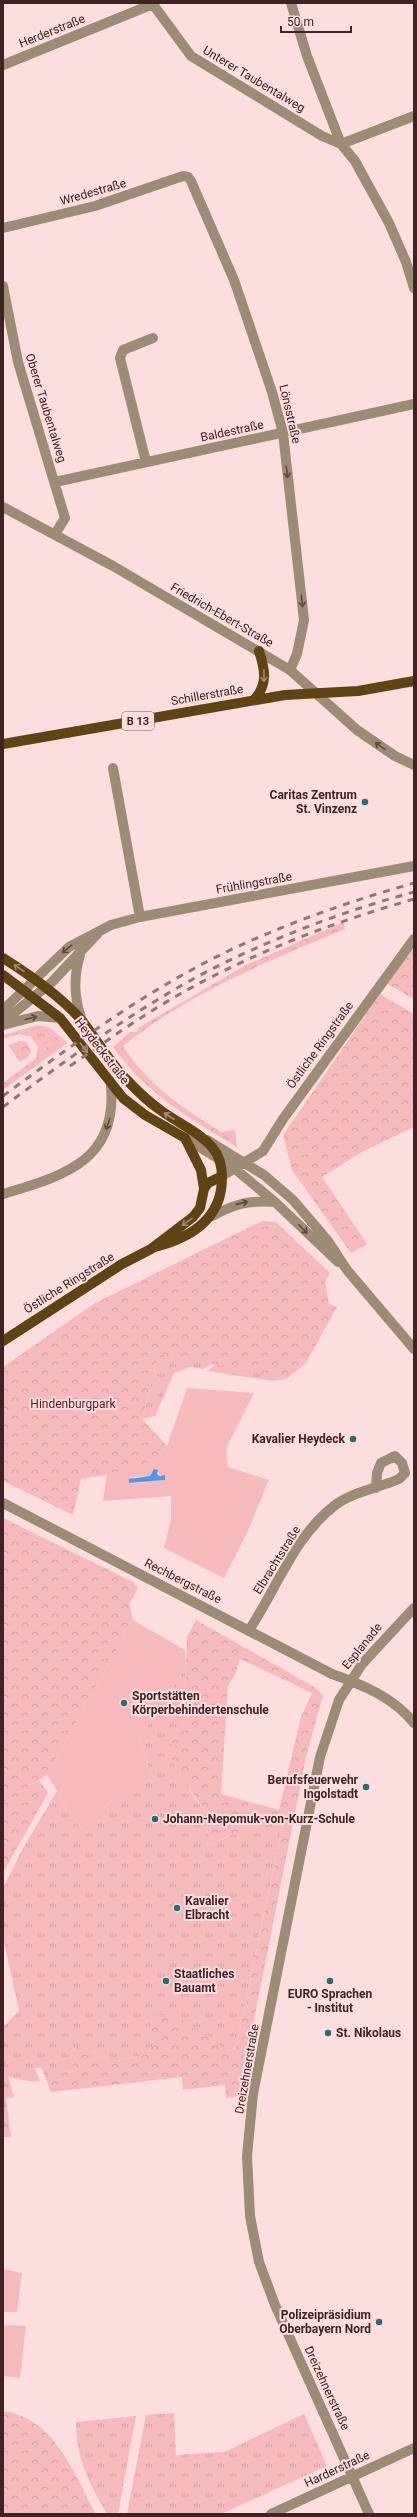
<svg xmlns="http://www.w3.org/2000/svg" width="417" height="2517" viewBox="0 0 417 2517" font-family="Roboto,sans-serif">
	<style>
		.grass { fill: url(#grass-tufts) }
		.forest { fill: url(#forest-crowns); fill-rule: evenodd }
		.garden { fill: #f6b9bc; fill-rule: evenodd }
		.water { fill: url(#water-ripples) }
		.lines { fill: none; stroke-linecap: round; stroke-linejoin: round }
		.minor { stroke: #9d8c75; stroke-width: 10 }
		.major { stroke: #604313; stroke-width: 10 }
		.rail { stroke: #937678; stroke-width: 3; stroke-dasharray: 7 7; stroke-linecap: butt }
		.oneway { stroke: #5f4740 }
		.oneway2 { stroke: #a7896f }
		.poi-dot { fill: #246f70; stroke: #fddedf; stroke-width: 1.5 }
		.labels { text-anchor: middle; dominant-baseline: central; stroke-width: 4; stroke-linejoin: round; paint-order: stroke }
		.shield { fill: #fddedf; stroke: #775a5c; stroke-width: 1 }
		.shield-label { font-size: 11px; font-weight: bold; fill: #3e2224 }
		.street-label { font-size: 12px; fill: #3e2224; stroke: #fddedf }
		.poi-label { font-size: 12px; font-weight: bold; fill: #3e2224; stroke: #fddedf; text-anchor: start }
		.park-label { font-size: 12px; fill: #621422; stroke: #fddedf }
	</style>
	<defs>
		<pattern id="grass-tufts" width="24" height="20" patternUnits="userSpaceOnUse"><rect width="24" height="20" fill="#f6b9bc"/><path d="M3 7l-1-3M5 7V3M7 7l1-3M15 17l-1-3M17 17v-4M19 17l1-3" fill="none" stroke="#d49fa1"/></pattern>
		<pattern id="forest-crowns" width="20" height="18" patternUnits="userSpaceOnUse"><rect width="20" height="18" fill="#f6b9bc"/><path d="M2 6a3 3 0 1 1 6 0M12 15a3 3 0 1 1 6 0" fill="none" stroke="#d49fa1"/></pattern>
		<pattern id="water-ripples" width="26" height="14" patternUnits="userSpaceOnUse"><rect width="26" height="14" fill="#5097f2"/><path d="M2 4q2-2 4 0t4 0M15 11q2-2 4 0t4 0" fill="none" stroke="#447bc4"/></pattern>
	</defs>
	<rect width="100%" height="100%" fill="#fddedf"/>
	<path class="grass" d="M38,1025L50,1028L68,1043L66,1044L56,1036L36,1058L38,1047L31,1037L19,1034L3,1039V1035Z
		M159,1354L212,1364L203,1369L190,1367L174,1373L155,1416L142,1419Z
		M217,1364L286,1379L273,1381L207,1371Z
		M186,1666L184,1720L171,1743L191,1793L211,1819L207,1846L256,1823L284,1818L236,2048L228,2051L208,2038L150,2027L156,2041L147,2054L112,2062L99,2058L92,2048L71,2050L73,2071C60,2074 47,2066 34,2068L40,2081L34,2082L8,2077L14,2097L6,2098L11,2137H3V2027L19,2011L3,1937V1888L23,1848L57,1791L81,1829L127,1787L151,1773L139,1740Z
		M174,2413L176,2455L224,2452L304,2414L327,2466L221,2514H127L146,2415Z
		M136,2416L118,2514H107C89,2482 76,2460 76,2422Z"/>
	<path class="forest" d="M344,922L345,929C268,961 189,993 123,1046C148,1085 183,1108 221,1132L235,1130L237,1147C188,1117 148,1095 113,1047L130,1032H137L138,1028L246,965Z
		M414,949V999L386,983Z
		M380,994L414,1014V1127L362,1152L322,1177L367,1244L351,1253L292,1170L283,1135Z
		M56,1036L66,1044L3,1090V1083L36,1058Z
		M19,1041L26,1042L31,1050L29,1056L20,1062L8,1045Z
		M262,1221L276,1222L330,1273L325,1281L329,1304L337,1307L306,1363L286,1379L159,1354L142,1419L167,1446L156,1460L142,1469L81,1479L73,1515L3,1481V1367L95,1303Z
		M3,1518L133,1582L138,1588L129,1604L133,1620L47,1775L39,1780L48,1793L3,1873Z
		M196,1620L316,1688L323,1695L306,1757L239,2096L226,2098L225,2085L183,2090L182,2077L51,2092L41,2067H62L67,2072L73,2071L71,2050L80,2045L92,2048L99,2058L112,2062L147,2054L156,2041L150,2027L157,2015L179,2017L228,2051L236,2048L284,1819L256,1823L207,1846L211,1819L176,1770L169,1751L171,1743L184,1720L187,1637ZM240,1659L312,1693L301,1717L279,1810L221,1794L228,1685L235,1675Z
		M3,2411C55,2418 74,2474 96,2514H3Z"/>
	<path class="garden" d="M187,1388L254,1393L226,1449L228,1467L269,1480L246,1535L224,1578L164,1548L171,1519V1496L103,1501L107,1473L142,1469L147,1461L156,1460L167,1446ZM155,1469L165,1480L131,1484L134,1477L150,1476Z
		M133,1620L185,1650L186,1666L139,1740L151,1773L127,1787L81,1829L47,1775Z
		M3,2269L22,2273L17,2312H3Z
		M3,2325L26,2326L20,2378L3,2376Z"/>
	<path class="water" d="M154,1469L158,1470L157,1474L160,1476L165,1475V1480L129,1483V1479L150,1476Z"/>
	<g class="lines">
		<path class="minor" d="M152,3L191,56L322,136L341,144L414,116
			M291,3L307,56L341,144L355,161L389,223L406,262L414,288
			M3,65L153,4
			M3,228L95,206L183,176L188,177L191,181L234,280L272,392L283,433L304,620L297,654L290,670
			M3,286L18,362L65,518L55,534
			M146,462L120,358L123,350L153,338
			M55,482L414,404
			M3,507L113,566L290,670L357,730L395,756L414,765
			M113,768L140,917
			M80,955C73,978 74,998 82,1021
			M3,1010L69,947L111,925L140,917L414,866
			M3,1022L52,982L98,933
			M3,1025L38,1016L60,1018
			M185,1138L235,1169L275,1202L338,1262
			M207,1140L264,1175L293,1200L328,1241L347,1270L414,1349
			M222,1176L263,1151L283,1119L414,939
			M3,1194C62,1176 118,1162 111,1085
			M212,1216C235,1204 248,1200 275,1202
			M3,1503L332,1674C363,1685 393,1697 414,1723
			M249,1630C276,1590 294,1537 334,1506C352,1492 378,1488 399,1479L405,1473L402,1463L395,1456L381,1463L377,1473L376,1488
			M271,2514L414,2448
			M369,2514L275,2305L259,2262L250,2216L247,2156L253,2094L320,1757L339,1700L362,1664L414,1608"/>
		<path class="major" d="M255,699C268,683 265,670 259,651
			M3,744L285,695L358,691L414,681
			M3,958C30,975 63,998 83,1022C98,1041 110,1063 127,1080C138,1092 150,1103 163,1112C180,1124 199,1132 212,1147C220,1156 222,1167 222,1178C222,1219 190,1238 155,1247
			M3,975L60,1018L123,1098L145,1115L185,1138L201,1170L204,1189L200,1208L193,1217L151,1249L122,1264L3,1341
			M204,1189L208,1183L222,1176"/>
		<path class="rail" d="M70,1066C101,1045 131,1023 163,1004C241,957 327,924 414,899
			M3,1096C83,1037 165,977 257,938C308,916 361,898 414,883
			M3,1107C69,1058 137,1008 210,970C275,937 344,911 414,892"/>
	</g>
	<defs><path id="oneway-shaft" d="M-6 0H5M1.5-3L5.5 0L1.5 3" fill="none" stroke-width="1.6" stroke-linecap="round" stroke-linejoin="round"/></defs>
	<g class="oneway">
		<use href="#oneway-shaft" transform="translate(287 472) rotate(83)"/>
		<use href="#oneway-shaft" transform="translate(302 601) rotate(84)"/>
		<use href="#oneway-shaft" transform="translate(380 746) rotate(-145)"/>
		<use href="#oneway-shaft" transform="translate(67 949) rotate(141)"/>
		<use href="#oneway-shaft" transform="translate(31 1018) rotate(-14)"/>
		<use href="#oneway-shaft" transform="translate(108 1124) rotate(109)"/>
		<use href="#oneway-shaft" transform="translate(242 1203) rotate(-13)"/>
		<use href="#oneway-shaft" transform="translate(303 1229) rotate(45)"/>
	</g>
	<g class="oneway2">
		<use href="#oneway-shaft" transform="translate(264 676) rotate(89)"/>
		<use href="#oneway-shaft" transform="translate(19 968) rotate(-146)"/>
		<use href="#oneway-shaft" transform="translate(84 1048) rotate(54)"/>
		<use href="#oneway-shaft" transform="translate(169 1116) rotate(-147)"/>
		<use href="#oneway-shaft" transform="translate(187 1222) rotate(145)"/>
	</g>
	<g class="poi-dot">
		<circle cx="365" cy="802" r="4"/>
		<circle cx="353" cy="1439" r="4"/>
		<circle cx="124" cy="1703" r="4"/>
		<circle cx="366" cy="1787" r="4"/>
		<circle cx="155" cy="1819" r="4"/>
		<circle cx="177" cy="1908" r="4"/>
		<circle cx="166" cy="1981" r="4"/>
		<circle cx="330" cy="1981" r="4"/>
		<circle cx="328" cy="2033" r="4"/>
		<circle cx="379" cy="2322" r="4"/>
	</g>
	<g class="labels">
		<rect class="shield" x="122" y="712" width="32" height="18" rx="3"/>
		<g class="shield-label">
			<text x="138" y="721">B 13</text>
		</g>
		<g class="street-label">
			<text transform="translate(52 31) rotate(-22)">Herderstraße</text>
			<text transform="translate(254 79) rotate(31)">Unterer Taubentalweg</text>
			<text transform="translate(93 192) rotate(-16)">Wredestraße</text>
			<text transform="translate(46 408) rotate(73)">Oberer Taubentalweg</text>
			<text transform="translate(290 414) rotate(77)">Lönsstraße</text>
			<text transform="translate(232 431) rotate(-12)">Baldestraße</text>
			<text transform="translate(222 615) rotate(30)">Friedrich-Ebert-Straße</text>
			<text transform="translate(207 695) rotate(-10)">Schillerstraße</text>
			<text transform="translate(254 883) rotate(-10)">Frühlingstraße</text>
			<text transform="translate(320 1045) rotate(-54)">Östliche Ringstraße</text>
			<text transform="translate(102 1051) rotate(52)">Heydeckstraße</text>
			<text transform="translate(69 1283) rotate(-32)">Östliche Ringstraße</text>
			<text transform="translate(277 1560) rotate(-58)">Elbrachtstraße</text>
			<text transform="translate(183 1581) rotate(27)">Rechbergstraße</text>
			<text transform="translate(362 1646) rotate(-51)">Esplanade</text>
			<text transform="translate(247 2069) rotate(-80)">Dreizehnerstraße</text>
			<text transform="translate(327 2388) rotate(65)">Dreizehnerstraße</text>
			<text transform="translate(337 2469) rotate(-25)">Harderstraße</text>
		</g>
		<g class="poi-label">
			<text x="357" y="795" text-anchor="end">Caritas Zentrum<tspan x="357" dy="14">St. Vinzenz</tspan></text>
			<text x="345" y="1439" text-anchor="end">Kavalier Heydeck</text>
			<text x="132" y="1696">Sportstätten<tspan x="132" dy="14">Körperbehindertenschule</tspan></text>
			<text x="358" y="1780" text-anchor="end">Berufsfeuerwehr<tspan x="358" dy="14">Ingolstadt</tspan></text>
			<text x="163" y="1819">Johann-Nepomuk-von-Kurz-Schule</text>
			<text x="185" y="1901">Kavalier<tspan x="185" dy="14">Elbracht</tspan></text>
			<text x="174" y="1974">Staatliches<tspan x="174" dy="14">Bauamt</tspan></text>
			<text x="330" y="1994" text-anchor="middle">EURO Sprachen<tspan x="330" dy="14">- Institut</tspan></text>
			<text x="336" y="2033">St. Nikolaus</text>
			<text x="371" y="2315" text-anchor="end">Polizeipräsidium<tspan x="371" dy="14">Oberbayern Nord</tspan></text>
		</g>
		<g class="park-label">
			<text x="73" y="1404">Hindenburgpark</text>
		</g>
	</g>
	<rect width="417" height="2517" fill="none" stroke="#3e2224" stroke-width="8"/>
	<path d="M281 26v6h70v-6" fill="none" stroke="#3e2224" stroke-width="2"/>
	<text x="287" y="26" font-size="12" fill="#3e2224" stroke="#fddedf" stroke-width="3" paint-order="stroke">50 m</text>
</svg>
